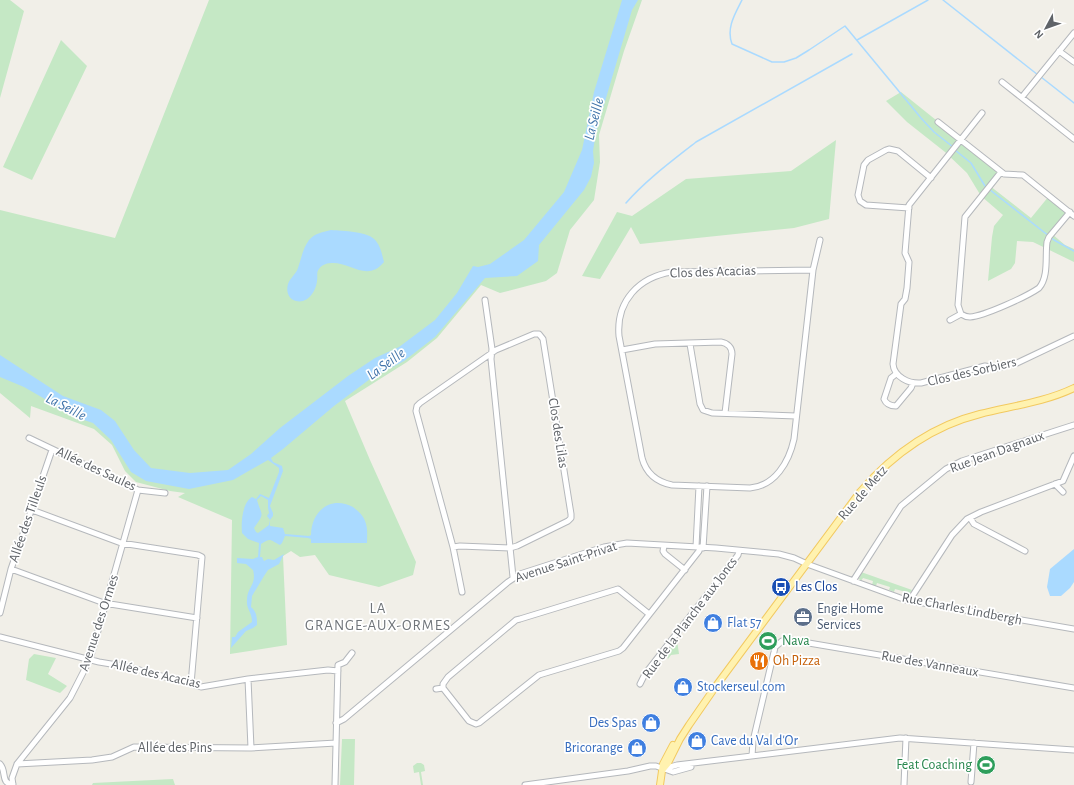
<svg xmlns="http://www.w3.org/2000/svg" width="1074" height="785" viewBox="0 0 1074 785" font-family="'Alegreya Sans',sans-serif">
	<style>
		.green { fill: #c5e8c5 }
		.water { fill: #aadaff; fill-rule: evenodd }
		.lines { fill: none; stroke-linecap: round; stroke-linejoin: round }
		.stream { stroke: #aadaff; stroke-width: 1.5 }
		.minor-casing { stroke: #b5b8bc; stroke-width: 7 }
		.major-casing { stroke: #f2c960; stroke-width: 8 }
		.minor { stroke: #fff; stroke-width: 5 }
		.major { stroke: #fff2af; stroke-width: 6 }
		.labels { text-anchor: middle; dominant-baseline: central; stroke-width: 3.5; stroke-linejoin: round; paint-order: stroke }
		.street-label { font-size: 14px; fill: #5f6368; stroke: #fff }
		.transit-label { font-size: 14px; fill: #164399; stroke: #fff; text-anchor: start }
		.service-label { font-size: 14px; fill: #4e5e75; stroke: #fff; text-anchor: start }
		.shop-label { font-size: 14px; fill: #366cbe; stroke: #fff; text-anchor: start }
		.leisure-label { font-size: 14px; fill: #27864d; stroke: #fff; text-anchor: start }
		.food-label { font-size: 14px; fill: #c56008; stroke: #fff; text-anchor: start }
		.water-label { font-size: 15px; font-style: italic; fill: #4174aa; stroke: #fff }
		.neighbourhood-label { font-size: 15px; letter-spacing: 1px; fill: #70757a; stroke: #fff }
	</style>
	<rect width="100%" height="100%" fill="#f1efe8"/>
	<path class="green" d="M0,0H10L24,11L0,98Z
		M209,0H642L624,51L599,135L600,162L594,200L570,230L557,273L546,281L500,293L481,285L437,338L407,362L345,401L370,460L416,562L413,575L379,587L329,575L315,555L300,557L291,551L283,556L287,645L230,654L232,520L178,497L185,493L170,491L136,482L125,471L112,445L94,429L31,406L30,418L0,393V210L115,238Z
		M61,40L87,66L32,180L3,167Z
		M901,92L1001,172L990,186L1031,218L1049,196L1070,212L1052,234L1065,245L1074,249V262L1033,242L1017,241L1015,263L1011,269L988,281L992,237L994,226L1003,215L981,196L967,173L945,152L907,122L886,101Z
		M836,140L829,219L794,228L640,244L631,227L600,279L582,276L617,212L632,216L686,179L791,171Z
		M861,572L912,590C910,593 909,596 905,596L906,592L895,589L894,592L889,590L890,587L877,583L876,586L872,585L873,581L863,578L861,581L859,579Z
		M676,639L677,640L679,654L671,655L668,659L665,653Z
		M34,654L56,658L48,674L67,686L60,693L26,680L29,659Z
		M342,739H355L354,785H340Z
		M417,763H421L424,765L425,771L421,772L423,785H421L419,772L414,773L413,766Z
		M173,779L175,785H92L93,783Z"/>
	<path class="water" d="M622,0H638L632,10L596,132L593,151L594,163L591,177L584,190L539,245L538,261L517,276L485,278L435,337L404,361L370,379L334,406L283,449L271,458L273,462L282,466L283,471L270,506L273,513V516L270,520V526L283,528L285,534L309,536L311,535C311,512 330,495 353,507C358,511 363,515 365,521C368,528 367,536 367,543H311V539L308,538L285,536L282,543L280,545C270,540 271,537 261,544L260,557H262L264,561L268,559L274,560L284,554L279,564L268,570L264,576L252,596L251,607C257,612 257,618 257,625L253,628L246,631L231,648L232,637H235L238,632L252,622C252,612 246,609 247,600C247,587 257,585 253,570L246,564L237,563V558L253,559L258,557L259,543L248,539L242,533C241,523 242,503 252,497L256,499L260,494L269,498L279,472V468L268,460L233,480L189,489L146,481L131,472L111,440L93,423L78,418L24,387L0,377V355L63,396L101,410L115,421L134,450L151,468L190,473L228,470L251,454L280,428L348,376L375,358L399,347L435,320L457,293L473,266L478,267L490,264L524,240L564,192L582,150L594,92ZM261,496L268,500V508L269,513L267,516L270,520L269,525L258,533L256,532L254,528C265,512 262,517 257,500Z
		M331,230C343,231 369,231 376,241C381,247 382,255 384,262C368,282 351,263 333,263C328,263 322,264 319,269C316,272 318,276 317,281C316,291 308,304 296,301C288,299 286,291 288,284C290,278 296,274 298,268C301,259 303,248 309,240C315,233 323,232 331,230Z
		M1074,549V582L1070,588L1061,596H1050L1047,587L1050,569Z"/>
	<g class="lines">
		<path class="stream" d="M742,0C735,14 726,28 732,44L772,62H784L796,58L809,50L845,26L921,118L934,132L953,147
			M943,0L1038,75
			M857,40L928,0
			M1041,77L1074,103
			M955,150L971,163L985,186L1054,240L1074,251
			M626,203C646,180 672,161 696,142L852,54"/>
		<g class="minor-casing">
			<path id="minor" d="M1059,51L1074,62
				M1002,82L1074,139
				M1022,97L1074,33
				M982,113L909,205L905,253L909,262L907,288L905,299L901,304L893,364C894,377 909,384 921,383L985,366L996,368L1017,363L1074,336
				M938,122L1004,174L1023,175L1074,216
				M1001,172L965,217L958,305L961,314C964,316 966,317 970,317C984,316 1026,297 1039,288C1049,276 1045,257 1047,242L1049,237L1070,212
				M909,208L866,205L860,201L858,195L864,165L868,160L886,150L889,149L898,151L931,178
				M813,270L672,272C639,277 616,301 619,336L642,458C646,473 657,482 672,485L750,488C775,486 789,462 794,439L813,270L820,240
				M485,300L492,349L491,359L513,577
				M950,320L961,314
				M690,344L700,404L703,410L712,413L796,416
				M622,350L655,344L721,342C727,343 732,347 732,354L725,413
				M896,374L891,378L884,399C886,404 890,406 896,406L911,388L913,383
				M29,438L138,490L165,493
				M1055,484L1063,492
				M32,510L121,543L198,555L202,557L191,684
				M970,518L974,524L1025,551
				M664,546L663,551L665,554L685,570
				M453,547L460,546L510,548L517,546L568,521L571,518V514L543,339L539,334H534L496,350L420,403L417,406L416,411L453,547L462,592
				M696,547L699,486
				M703,548L707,486
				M11,569L104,603L197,618
				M853,581L901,506L946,469L962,461L1074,425
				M912,600L913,595L952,535L967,519L981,512L1063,481L1074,456
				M0,613L11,569L52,450
				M649,614L618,589L520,619L516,620L448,677L443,684V688L469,721L476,724L479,723L539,675L619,651L623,648L699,551L700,547
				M0,637L99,662L129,667L201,687L248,679L328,670L338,671
				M248,679L251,748
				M640,684L645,674L738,555L739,551
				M436,689L443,688
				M336,723L344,719L508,582L520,574L604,547L627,543L716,548L779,554L794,558L807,564L906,600L1074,629
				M752,756L753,741L774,652L775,647L782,641L791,640L1074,688
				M0,764C7,771 0,784 13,784
				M17,764L92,760L112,757L134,747L251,748L336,743
				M663,769L677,765L900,738L1074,750
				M971,782L974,743
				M13,785L12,778L17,764L70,698L90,659L138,490
				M335,785L338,665L345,662L352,653
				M525,785L628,771L650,766H656L673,772L691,767
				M904,785L906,738"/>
		</g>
		<g class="major-casing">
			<path id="major" d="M663,769L668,763L680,739L689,725L716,686L860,492C892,455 932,426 980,414C1012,406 1045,402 1074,388
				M660,785L663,764L673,745"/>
		</g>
		<use href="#minor" class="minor"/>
		<use href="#major" class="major"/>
	</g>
	<defs>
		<g id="bus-disc" transform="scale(1)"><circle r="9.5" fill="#1a4fb4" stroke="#fff"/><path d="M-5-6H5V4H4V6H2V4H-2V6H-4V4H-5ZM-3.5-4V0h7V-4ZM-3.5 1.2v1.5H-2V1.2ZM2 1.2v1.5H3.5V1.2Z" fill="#fff"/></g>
		<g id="office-disc" transform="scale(1)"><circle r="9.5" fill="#5c6f8a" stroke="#fff"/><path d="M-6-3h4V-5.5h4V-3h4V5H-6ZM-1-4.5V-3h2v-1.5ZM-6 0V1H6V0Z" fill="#fff"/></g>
		<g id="shop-disc" transform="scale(1)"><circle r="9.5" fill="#3f7fe0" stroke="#fff"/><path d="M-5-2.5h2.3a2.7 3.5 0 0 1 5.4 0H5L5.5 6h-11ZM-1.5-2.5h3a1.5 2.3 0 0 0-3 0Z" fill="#fff"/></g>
		<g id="stadium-disc" transform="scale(1)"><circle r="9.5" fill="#2e9e5b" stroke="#fff"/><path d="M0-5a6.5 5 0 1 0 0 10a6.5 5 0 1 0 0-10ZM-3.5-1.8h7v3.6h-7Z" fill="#fff"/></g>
		<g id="restaurant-disc" transform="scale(1)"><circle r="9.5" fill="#e8710a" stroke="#fff"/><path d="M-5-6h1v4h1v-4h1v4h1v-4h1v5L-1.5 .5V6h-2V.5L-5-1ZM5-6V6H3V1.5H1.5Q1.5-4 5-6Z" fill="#fff"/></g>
	</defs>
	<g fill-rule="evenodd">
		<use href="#bus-disc" x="781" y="587"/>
		<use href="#office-disc" x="803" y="617"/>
		<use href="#shop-disc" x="713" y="623"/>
		<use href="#stadium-disc" x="768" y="641"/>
		<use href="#restaurant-disc" x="759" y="661"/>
		<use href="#shop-disc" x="683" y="687"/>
		<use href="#shop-disc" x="651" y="723"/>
		<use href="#shop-disc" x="697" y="741"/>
		<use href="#shop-disc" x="637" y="748"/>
		<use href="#stadium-disc" x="986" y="765"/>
	</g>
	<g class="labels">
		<g class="street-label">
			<text transform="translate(713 272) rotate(-2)">Clos des Acacias</text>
			<text transform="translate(972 372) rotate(-13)">Clos des Sorbiers</text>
			<text transform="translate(558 433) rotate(81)">Clos des Lilas</text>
			<text transform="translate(997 452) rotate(-20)">Rue Jean Dagnaux</text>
			<text transform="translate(96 469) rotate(25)">Allée des Saules</text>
			<text transform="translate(863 493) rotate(-49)">Rue de Metz</text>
			<text transform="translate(28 519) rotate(-71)">Allée des Tilleuls</text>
			<text transform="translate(566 562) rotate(-18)">Avenue Saint-Privat</text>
			<text transform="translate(962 609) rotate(11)">Rue Charles Lindbergh</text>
			<text transform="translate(690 618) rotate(-53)">Rue de la Planche aux Joncs</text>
			<text transform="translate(99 623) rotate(-72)">Avenue des Ormes</text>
			<text transform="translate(930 664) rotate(10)">Rue des Vanneaux</text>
			<text transform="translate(156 674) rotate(13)">Allée des Acacias</text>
			<text x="175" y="748">Allée des Pins</text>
		</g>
		<g class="transit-label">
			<text x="795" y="587">Les Clos</text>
		</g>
		<g class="service-label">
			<text x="817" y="609">Engie Home<tspan x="817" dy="16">Services</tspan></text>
		</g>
		<g class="shop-label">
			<text x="727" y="623">Flat 57</text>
			<text x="697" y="687">Stockerseul.com</text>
			<text x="637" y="723" text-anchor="end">Des Spas</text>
			<text x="711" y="741">Cave du Val d'Or</text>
			<text x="623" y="748" text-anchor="end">Bricorange</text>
		</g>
		<g class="leisure-label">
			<text x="782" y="641">Nava</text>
			<text x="972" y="765" text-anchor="end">Feat Coaching</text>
		</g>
		<g class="food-label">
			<text x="773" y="661">Oh Pizza</text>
		</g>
		<g class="water-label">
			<text transform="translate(594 119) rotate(-76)">La Seille</text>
			<text transform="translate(386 364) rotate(-36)">La Seille</text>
			<text transform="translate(66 407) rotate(27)">La Seille</text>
		</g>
		<g class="neighbourhood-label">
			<text x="378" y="608">LA<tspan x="378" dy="17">GRANGE-AUX-ORMES</tspan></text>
		</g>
	</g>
	<g transform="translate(1046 28) rotate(229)" stroke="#ffffff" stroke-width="3" paint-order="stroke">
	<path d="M0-3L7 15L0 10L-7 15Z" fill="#5f6368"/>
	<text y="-6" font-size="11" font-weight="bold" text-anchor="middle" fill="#5f6368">N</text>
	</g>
</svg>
